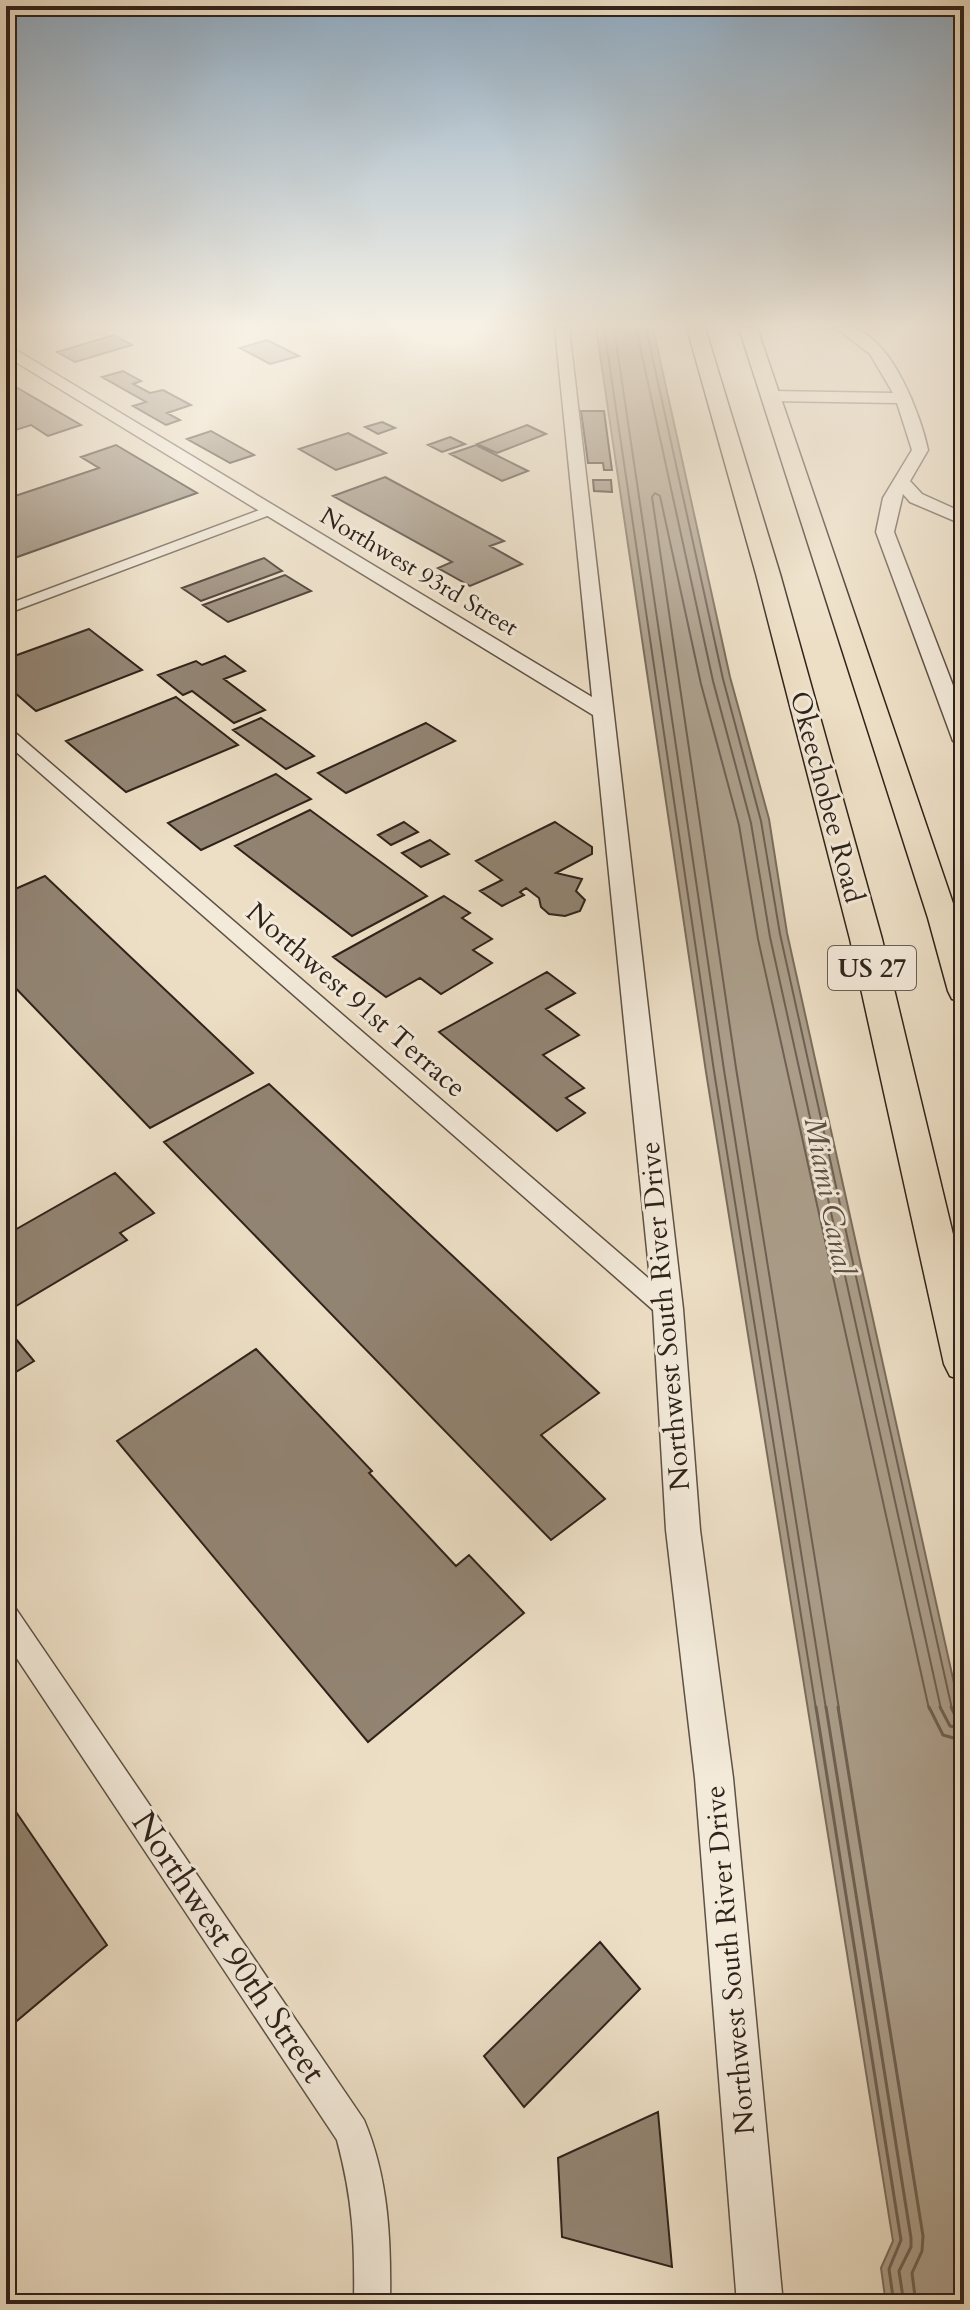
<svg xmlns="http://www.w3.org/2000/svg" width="970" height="2310" viewBox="0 0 970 2310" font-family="Cardo,serif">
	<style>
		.water { fill: #ac9f8c; stroke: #7a6d5e; stroke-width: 2 }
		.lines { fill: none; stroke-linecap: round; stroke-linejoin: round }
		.shore-far1 { stroke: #6e6053; stroke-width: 2 }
		.shore { stroke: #6e6053; stroke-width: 3 }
		.building { fill: #928473; stroke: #2f221a; stroke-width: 2 }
		.minor-casing { stroke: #5e5145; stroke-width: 3 }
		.tertiary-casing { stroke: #5e5145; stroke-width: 3 }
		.trunk-casing { stroke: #2f221a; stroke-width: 3 }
		.minor { fill: #f3eada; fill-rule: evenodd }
		.tertiary { fill: #f3eada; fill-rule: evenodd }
		.trunk { fill: #eddfc6; fill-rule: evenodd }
		.labels { text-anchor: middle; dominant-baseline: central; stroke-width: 6; stroke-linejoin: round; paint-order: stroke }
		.far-street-label { font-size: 24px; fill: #2f221a; stroke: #f3eada }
		.shield { fill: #f3eada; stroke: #6a5e54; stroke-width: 2 }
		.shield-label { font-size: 26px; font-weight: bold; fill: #2f221a }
		.street-label { font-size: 28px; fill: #2f221a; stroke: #f3eada }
		.water-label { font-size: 30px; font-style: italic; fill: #5b4e42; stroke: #f3eada }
		.near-street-label { font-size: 34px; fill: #2f221a; stroke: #f3eada }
	</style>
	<rect width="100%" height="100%" fill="#eddfc6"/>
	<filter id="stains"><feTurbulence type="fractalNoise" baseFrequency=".0025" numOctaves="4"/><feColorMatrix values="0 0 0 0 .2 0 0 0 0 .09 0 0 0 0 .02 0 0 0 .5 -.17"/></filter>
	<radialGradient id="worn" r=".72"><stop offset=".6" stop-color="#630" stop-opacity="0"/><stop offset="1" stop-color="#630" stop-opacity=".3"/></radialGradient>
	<path class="water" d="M596,328H653L730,677L769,819L787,933L964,1728V2304H886L881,2268L893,2241L706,1072Z"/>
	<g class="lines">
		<path class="shore-far1" d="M604,328L714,1071L816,1709
			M614,328L724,1070L826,1709
			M636,328L713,681L751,823L770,937L941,1709
			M646,328L723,679L761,821L780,934L952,1709
			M839,1709L736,1068L652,497L655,493L660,496L701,684L739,825L758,939L929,1709"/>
		<path class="shore" d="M816,1707L901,2240L889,2269L894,2304
			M826,1707L911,2238V2247L899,2271L904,2304
			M838,1707L923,2236L922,2251L912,2273L916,2304
			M929,1707L943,1735L964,1741
			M940,1707L950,1726L964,1729
			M951,1707L956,1717L964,1719"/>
	</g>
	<path class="building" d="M114,335L132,345L75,362L57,352Z
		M267,340L299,356L270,364L240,348Z
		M123,371L141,381L133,384L150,393L163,390L191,405L167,413L180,420L166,425L133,406L146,402L102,377Z
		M9,383L81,425L48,436L31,425L6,433V384Z
		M581,411H604L612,470H604L603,463H588Z
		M382,422L395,428L378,434L365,427Z
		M527,425L546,434L497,453L477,444Z
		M211,431L254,455L230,463L187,439Z
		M348,433L386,453L336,470L299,449Z
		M450,437L465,444L442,452L428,445Z
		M116,445L197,493L6,561V499L99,468L81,457Z
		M476,445L528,471L502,481L450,454Z
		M385,477L504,541L490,546L522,564L470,586L438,568L452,562L333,496Z
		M593,480H611L612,492L594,491Z
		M264,558L282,571L201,601L182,588Z
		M285,575L311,591L228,622L203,605Z
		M89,629L142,670L36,711L6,685V659Z
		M225,656L245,671L224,679L265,710L234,723L192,691L183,695L158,675L196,661L202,665Z
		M176,697L238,745L126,792L66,741Z
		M261,718L314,756L286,769L233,730Z
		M426,723L455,741L346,793L318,773Z
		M276,774L311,799L201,850L168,823Z
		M310,810L427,896L352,936L235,846Z
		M404,822L418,832L391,845L378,835Z
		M555,822L592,847V854L556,873L582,879L576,891L585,900L580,911L565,916L549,914L541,907L539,898L526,888L520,892L524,895L502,906L480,891L502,880L476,861Z
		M430,840L449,854L421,867L402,853Z
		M45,876L253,1073L150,1128L6,978V893Z
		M444,896L470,913L462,918L492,939L473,950L492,963L441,994L420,978L386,997L333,957Z
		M547,972L575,993L546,1009L579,1035L543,1055L584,1088L566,1098L585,1113L557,1131L439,1032Z
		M269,1084L599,1393L541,1435L605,1499L551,1540L164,1142Z
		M115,1173L154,1213L120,1233L127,1240L6,1312V1235Z
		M6,1327L34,1361L6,1378Z
		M256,1349L372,1471L369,1473L456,1566L469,1555L524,1613L368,1742L117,1441Z
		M14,1809L107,1945L6,2030V1815Z
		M600,1942L640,1989L524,2107L484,2056Z
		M658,2112L672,2267L562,2237L558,2158Z"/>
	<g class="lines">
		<g class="minor-casing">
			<path id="minor" d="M270,506L277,510L275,513L6,614V605Z
				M6,729L12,730L676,1302L680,1309L676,1316L668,1319L660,1316L6,743Z
				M6,1605L16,1609L364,2120C389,2179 391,2241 390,2304H354C355,2242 353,2200 337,2140L6,1642Z"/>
		</g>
		<g class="tertiary-casing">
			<path id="tertiary" d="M555,328H569L683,1309L700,1530L733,1778L783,2304H737L695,1778L666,1530L653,1309L593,715L6,356V346L11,347L592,697Z
				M836,328C842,328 849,327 855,329C892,340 921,415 928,450L910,481L922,494L964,513V525L910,502L903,494L894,532L964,714V747L953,741L876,532L883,498L912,450L897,403L771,401L763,396L771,391L893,393L870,354Z"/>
		</g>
		<g class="trunk-casing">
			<path id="trunk" d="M687,328H705L780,574L882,939L964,1280V1381L950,1376L944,1364L850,939L756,574Z
				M739,328H757L958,918L964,936V1002L952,999L948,991L928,918Z"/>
		</g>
		<use href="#minor" class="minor"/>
		<use href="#tertiary" class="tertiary"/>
		<use href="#trunk" class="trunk"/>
	</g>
	<linearGradient id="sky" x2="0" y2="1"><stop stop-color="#90acc3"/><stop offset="0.5" stop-color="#f7f1e5"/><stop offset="1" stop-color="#f7f1e5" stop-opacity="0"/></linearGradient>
	<rect width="970" height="651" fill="url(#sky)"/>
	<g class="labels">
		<g class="far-street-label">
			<text transform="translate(419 572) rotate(31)">Northwest 93rd Street</text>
		</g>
		<rect class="shield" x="828" y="946" width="88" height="44" rx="6"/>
		<g class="shield-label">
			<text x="872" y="968">US 27</text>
		</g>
		<g class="street-label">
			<text transform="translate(827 797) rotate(75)">Okeechobee Road</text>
			<text transform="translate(356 1000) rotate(41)">Northwest 91st Terrace</text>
			<text transform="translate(665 1316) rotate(-95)">Northwest South River Drive</text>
			<text transform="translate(730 1960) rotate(-95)">Northwest South River Drive</text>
		</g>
		<g class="water-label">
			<text transform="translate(829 1196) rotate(79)">Miami Canal</text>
		</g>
		<g class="near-street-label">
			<text transform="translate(229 1947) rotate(56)">Northwest 90th Street</text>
		</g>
	</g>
	<rect width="970" height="2310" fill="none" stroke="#eddfc6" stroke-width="32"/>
	<rect x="8" y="8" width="954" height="2294" fill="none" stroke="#2f221a" stroke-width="4"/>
	<rect x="16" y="16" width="938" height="2278" fill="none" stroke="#2f221a" stroke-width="2"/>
	<rect width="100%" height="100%" filter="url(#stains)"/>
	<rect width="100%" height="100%" fill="url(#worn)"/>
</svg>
